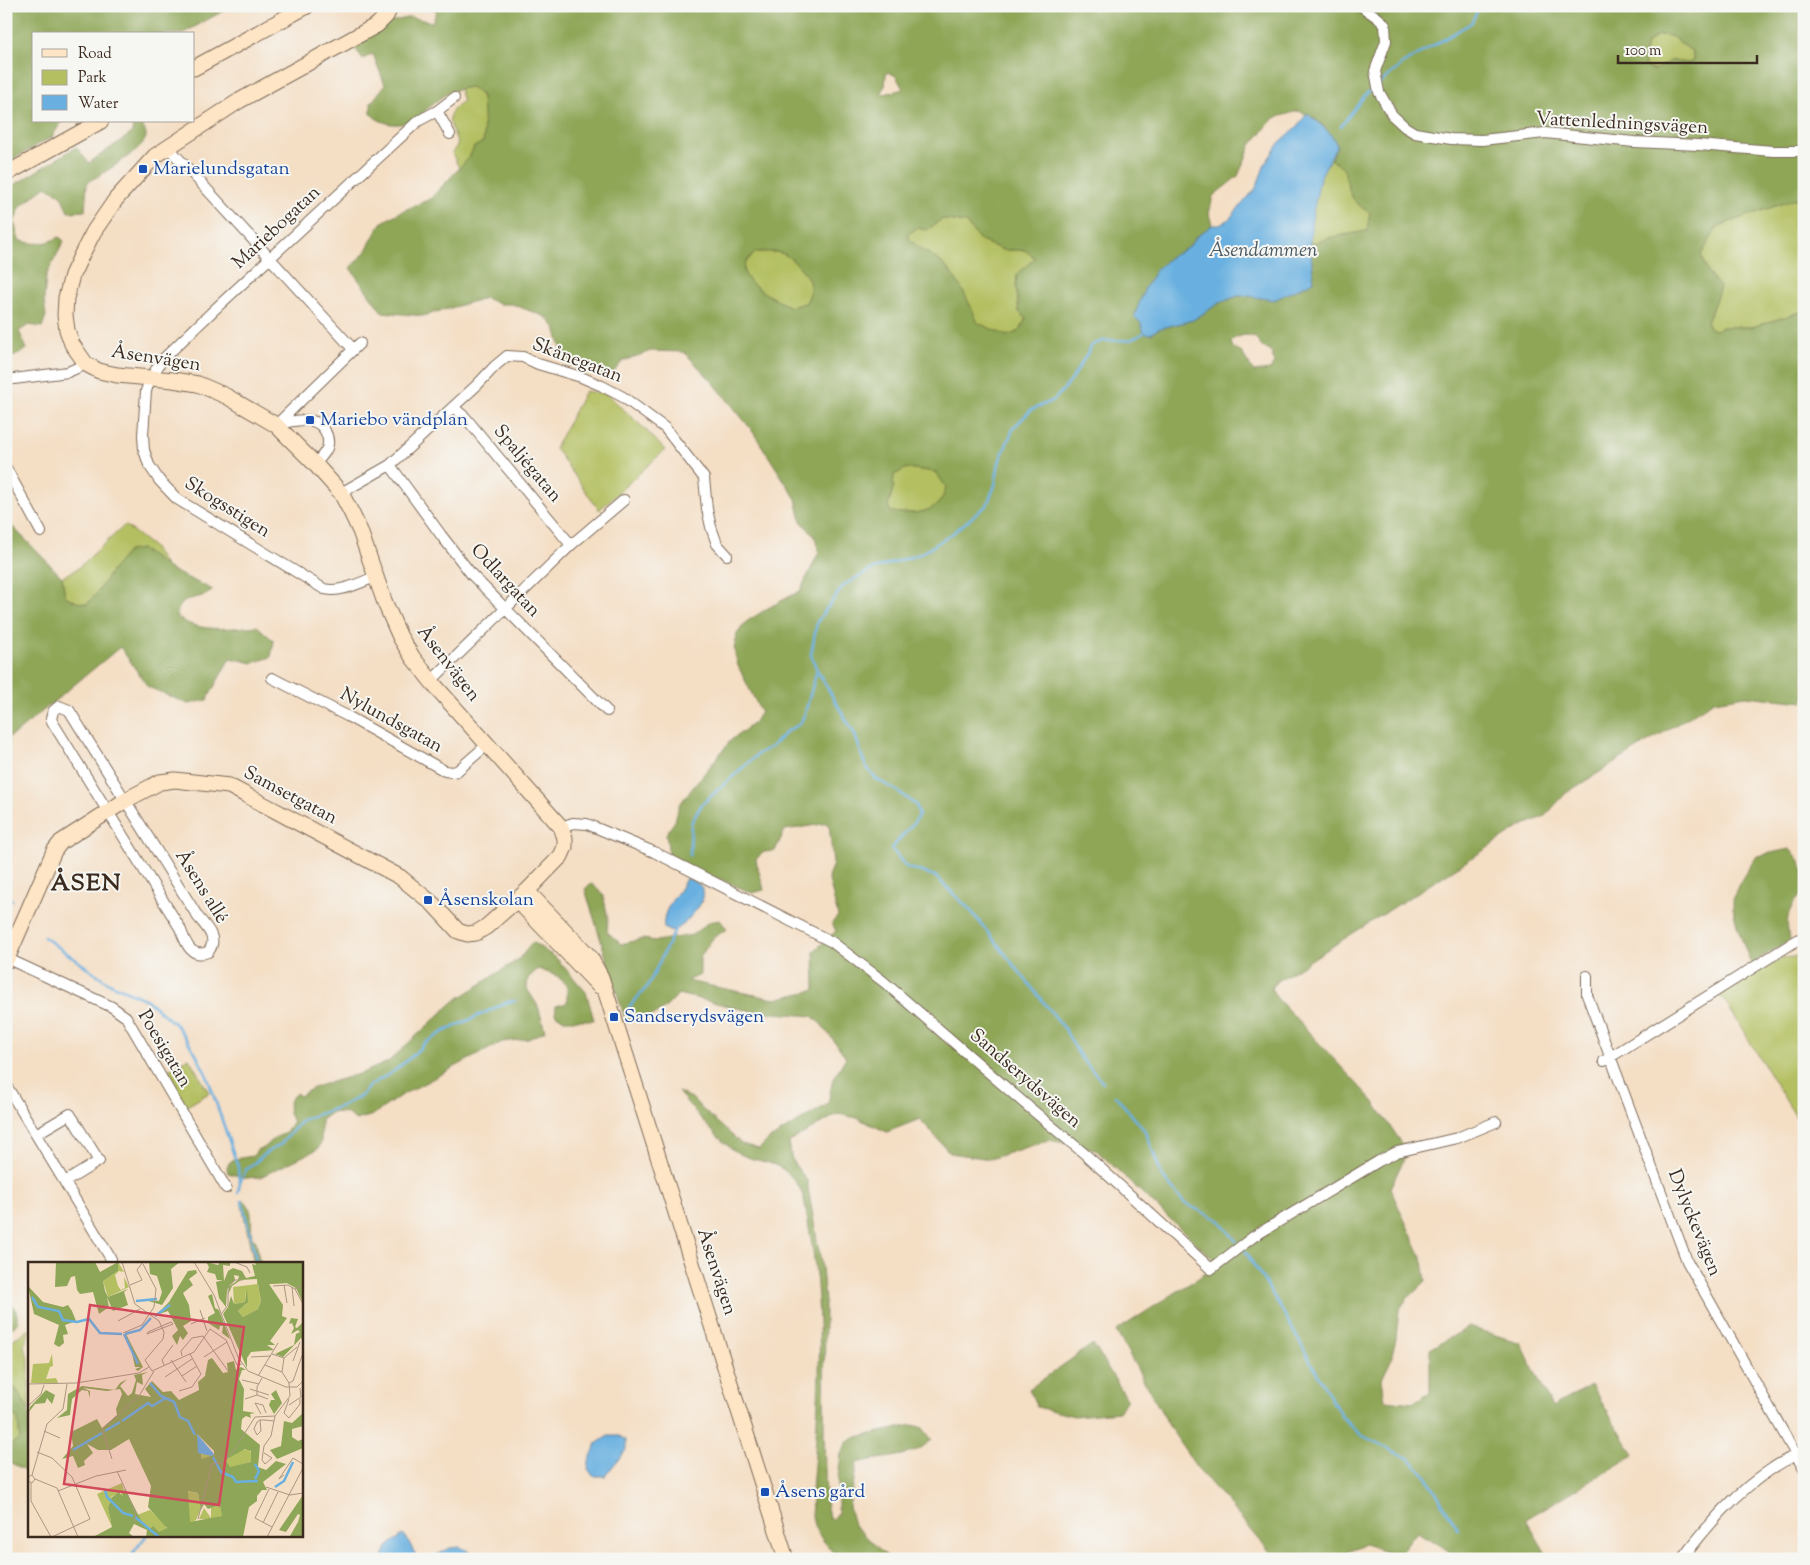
<svg xmlns="http://www.w3.org/2000/svg" width="1810" height="1565" viewBox="0 0 1810 1565" font-family="'Sorts Mill Goudy',serif">
	<style>
		.green { fill: #b3bf61; stroke: #777440 }
		.forest { fill: #8ea657; stroke: #64683a; fill-rule: evenodd }
		.water { fill: #69b0e0; stroke: #526d7f }
		.lines { fill: none; stroke-linecap: round; stroke-linejoin: round }
		.stream { stroke: #69b0e0; stroke-width: 2.5 }
		.street-casing { stroke: #7c6958; stroke-width: 12 }
		.secondary-casing { stroke: #7c6958; stroke-width: 17 }
		.street { stroke: #fff; stroke-width: 10 }
		.secondary { stroke: #fde5c5; stroke-width: 15 }
		.transit-dot { fill: #1a4fb4; stroke: #f6f6f2; stroke-width: 2 }
		.labels { text-anchor: middle; dominant-baseline: central; stroke-width: 4; stroke-linejoin: round; paint-order: stroke }
		.street-label { font-size: 19px; fill: #3b2a1e; stroke: #f6f6f2 }
		.transit-label { font-size: 19px; fill: #164399; stroke: #f6f6f2; text-anchor: start }
		.water-label { font-size: 20px; font-style: italic; fill: #4b5962; stroke: #f6f6f2 }
		.district-label { font-size: 24px; font-weight: bold; letter-spacing: 1px; fill: #3b2a1e; stroke: #f6f6f2 }
		.inset-river { fill: none; stroke: #69b0e0; stroke-width: 2.5 }
		.inset-road { fill: none; stroke: #aa9682; stroke-width: 1 }
		.view { fill: #d1495b; fill-opacity: 0.15; stroke: #d1495b; stroke-width: 2.5 }
		.inset-edge { fill: none; stroke: #3b2a1e; stroke-width: 2.5 }
	</style>
	<rect width="100%" height="100%" fill="#f6f6f2"/>
	<filter id="ink" filterUnits="userSpaceOnUse"><feTurbulence type="fractalNoise" baseFrequency=".02" numOctaves="2"/><feDisplacementMap in="SourceGraphic" scale="10" xChannelSelector="R" yChannelSelector="G"/><feConvolveMatrix kernelMatrix="1 2 1 2 8 2 1 2 1" color-interpolation-filters="sRGB"/></filter>
	<filter id="wash" filterUnits="userSpaceOnUse"><feTurbulence type="fractalNoise" baseFrequency=".0096" numOctaves="4" result="noise"/><feDisplacementMap in="SourceGraphic" scale="20" xChannelSelector="R" yChannelSelector="G"/><feGaussianBlur stdDeviation="1.12" result="paint"/><feColorMatrix in="noise" values="0 0 0 0 0 0 0 0 0 0 0 0 0 0 0 0 0 1.4 0 .05"/><feComposite in="paint" operator="in"/></filter>
	<g filter="url(#wash)">
		<rect width="100%" height="100%" fill="#f4dec4"/>
		<path class="green" d="M1658,35L1671,36L1693,52V61C1685,66 1678,59 1670,61C1664,63 1658,71 1652,70C1649,69 1647,67 1645,65L1644,57L1647,43Z
			M471,87C474,89 478,92 480,95C486,101 485,133 483,142L474,147L469,158L459,168L452,153L458,144C451,125 441,115 463,101L459,89Z
			M1309,100L1370,213L1367,231L1333,237L1310,244Z
			M1804,196V311L1752,327H1723L1715,330L1709,328L1707,323L1720,287L1708,273L1701,255L1718,226Z
			M942,219L966,223L981,241L1003,250H1025L1036,258C1015,279 1016,284 1019,312L1026,318L1020,331L1007,336L977,323C969,303 959,278 942,263C930,253 916,250 907,235L917,228L927,230Z
			M756,252C765,252 777,251 784,254C795,260 810,275 810,288C811,293 808,298 806,303L790,307C778,301 741,283 744,267C745,261 752,256 756,252Z
			M585,391L607,394L649,433L665,450L599,510L555,448Z
			M907,468L936,472L946,487C945,490 944,495 942,499C932,515 907,514 891,512L888,507L893,488L894,475Z
			M125,525L153,547L166,567L141,549L112,570L97,593L87,604L76,602L65,596L62,577L77,569Z
			M1804,953V1130L1725,1001L1718,994L1782,958L1793,957Z
			M189,1058L209,1093L182,1109L162,1074Z
			M29,1329V1334L24,1346L29,1359V1410L16,1389L6,1385V1344Z
			M6,1406L18,1420L20,1440L6,1448Z"/>
		<path class="forest" d="M6,6H232L182,34H34V121H62L52,137L6,163Z
			M431,6H1800L1801,25L1804,34V196L1718,226L1701,255L1708,273L1720,287L1707,323L1709,328L1715,330L1723,327H1752L1804,311V702L1746,696L1714,701L1566,793L1545,816L1522,826L1276,982L1271,988L1276,997L1373,1101L1406,1149L1405,1157L1390,1188L1423,1261L1426,1281L1406,1300L1399,1310L1396,1338L1391,1360L1382,1379L1385,1400L1412,1403L1430,1392V1349L1469,1327L1521,1343L1552,1407L1591,1385L1634,1455L1526,1519L1549,1559H1459L1440,1545L1417,1532L1399,1555L1364,1544L1329,1559H1276L1195,1465L1171,1429L1116,1331L1206,1273L1213,1259L1095,1149L1049,1140L990,1159L950,1153L920,1119L887,1132L857,1118L838,1114L789,1142L792,1161L808,1182V1188L822,1268L825,1302L824,1435L826,1503L829,1517L833,1519L838,1513V1478L841,1454L847,1442L857,1437L913,1425L923,1428L932,1440C926,1444 921,1449 915,1451C897,1458 876,1458 857,1463L849,1507L854,1525L890,1559H837C831,1548 820,1539 815,1528C808,1513 814,1470 815,1453C820,1375 824,1300 808,1223C806,1212 805,1196 799,1187C777,1153 758,1168 732,1149C712,1134 695,1111 678,1092L692,1098L702,1109L742,1144L759,1149L768,1140L828,1104L833,1079L846,1057L821,1024L812,1016L750,1011L678,994C661,1015 653,1017 626,1022L585,889L591,883L603,894L608,919L607,932L621,944L642,939L656,941L692,935L709,922L720,920L727,929L713,938L700,957V975L687,981L775,999L815,990L814,951L836,931L832,923L838,916L828,876L833,864L829,823L785,830L775,851L764,852L756,859C757,870 762,878 764,890L752,893L722,880L691,870L669,855L666,834L675,821L679,805L731,740L754,723L761,712L738,666L734,650L737,634L746,622L768,608L800,591L819,552L815,537L801,521L796,499L751,429L712,381L684,352L651,351L623,361L610,376L572,366L564,359L555,327L546,317L512,304H499L485,298L423,316L382,312L350,268L365,252L381,223L400,212L430,199L469,158L474,147L483,142L484,136L482,96L471,87C461,88 453,90 445,95C425,106 419,126 392,124C384,123 377,120 371,114V103L385,85L373,54L363,59L354,47L387,23L410,17L432,22L437,12ZM1658,35L1671,36L1693,52V61C1685,66 1678,59 1670,61C1664,63 1658,71 1652,70C1649,69 1647,67 1645,65L1644,57L1647,43ZM888,72L896,76L903,89L885,94L882,93V90L885,86L886,74ZM1298,111C1315,115 1329,129 1337,145L1331,160L1343,167C1351,192 1346,198 1370,213L1367,231L1333,237L1310,244L1314,281L1274,300L1242,295L1221,302L1193,320L1158,329L1151,334L1144,333L1141,323L1145,288L1157,270L1169,258L1189,247L1195,238L1212,225L1209,214L1213,196L1238,176L1251,145L1274,118ZM942,219L966,223L981,241L1003,250H1025L1035,258L1017,274L1016,286L1019,312L1026,318L1020,331L1007,336L978,323C969,302 960,281 944,265C932,253 916,250 907,235L917,228L927,230ZM757,252C765,252 777,251 784,254C795,260 813,278 810,291C810,295 808,299 806,303L790,307C778,301 741,283 744,267C745,260 752,256 757,252ZM1244,335L1255,337L1262,347C1271,349 1273,354 1274,363L1270,370L1254,372L1242,353L1233,348L1231,342L1235,338ZM907,468L936,472L946,487C945,490 944,495 942,498C933,515 907,514 891,512L888,507L893,488L894,475Z
			M133,121H140C142,126 146,131 146,136C147,148 98,176 87,183L85,211L68,212L61,195L46,186L21,206L14,222L19,240C33,245 45,245 59,237L64,241L46,276L44,300L46,316L42,327L29,325L19,331L27,349L6,361V190L76,147L89,163L132,133Z
			M13,527L62,577L65,596L76,602L87,604L97,593L112,570L128,551L141,549L171,570L213,590C200,602 183,592 176,615C193,634 234,628 257,626L274,641L271,657L253,663L230,658L207,700L188,704L148,687L120,647L16,733L6,739V530Z
			M1789,849C1806,863 1804,871 1804,892C1786,911 1786,916 1789,941L1751,964C1745,947 1732,919 1733,901C1735,886 1749,868 1757,856Z
			M533,942L557,959L586,992L594,1020H564L555,1014L556,1006L567,1003V985L557,976L538,969L528,978L527,989L538,1006L545,1031L528,1039L502,1042L400,1096L373,1115L356,1120L346,1113L332,1112L321,1120V1143L318,1149L260,1177L246,1178L228,1173L227,1168L229,1163L234,1159L253,1156L258,1149L264,1148L276,1137L286,1133L293,1122C287,1110 285,1101 297,1093L299,1096L315,1087L362,1073L388,1062L453,1002L519,959Z
			M244,1200C255,1210 250,1226 252,1238L256,1241L258,1255L261,1264H254L242,1205Z
			M6,1295L16,1311L19,1322L6,1333Z
			M1093,1344L1127,1399L1119,1412L1074,1416L1037,1407L1029,1389Z
			M6,1385L16,1389L29,1410V1472L11,1463L6,1465V1448L20,1439L18,1420L6,1406Z"/>
		<path class="water" d="M1307,113L1330,133L1337,145L1320,178L1312,219L1310,244L1314,281L1274,300L1241,295L1221,302L1193,320L1158,329L1151,334L1144,333L1141,323L1134,317L1145,288L1156,270L1169,258L1189,247L1195,238L1212,225H1220L1229,219L1256,188L1265,164L1279,143L1298,126Z
			M686,878C712,886 705,901 691,916C685,923 678,931 669,931L664,928C661,908 679,895 686,878Z
			M608,1436H619L626,1440V1450L605,1476H593L588,1469L589,1462L596,1444Z
			M402,1535L406,1537L417,1557L427,1559H382L387,1547Z
			M460,1547L469,1551L474,1559H430L450,1548Z"/>
		<g class="lines">
			<path class="stream" d="M1380,83L1404,63L1471,23L1480,6
				M1341,126L1366,94L1376,87
				M817,670L855,735L865,765L876,779L897,791L916,805L919,815C911,829 900,836 892,849L906,867L935,876L971,911L1064,1028L1081,1058L1103,1082
				M690,855L691,823L702,804L759,753L771,747L787,731L800,724L805,713L817,670L811,655L817,622L844,585L871,570L920,554L949,536L987,505L995,485L999,462L1014,427L1031,410L1054,400L1071,381L1092,345L1103,341L1130,340L1144,333
				M6,896L12,900
				M44,937L109,983L147,1000L177,1026L195,1052L207,1076L238,1167L239,1181
				M629,1007L648,986L676,927
				M1115,1095L1146,1132L1162,1176L1184,1203L1219,1220L1236,1241
				M238,1192L240,1182L246,1170L267,1152L281,1144L302,1120L339,1107L361,1096L369,1086L394,1071L411,1057L425,1043L445,1031L508,1002L515,1001
				M242,1201L257,1264
				M1245,1251L1278,1303L1341,1416L1361,1435L1410,1459L1427,1477L1458,1529
				M134,1559L133,1553L146,1536"/>
		</g>
	</g>
	<g filter="url(#ink)">
		<g class="lines">
			<g class="street-casing">
				<path id="street" d="M1361,6L1378,18L1385,25L1386,41L1375,71L1379,92L1392,115L1405,127L1415,133L1451,139L1482,140L1545,133L1634,142L1698,145L1773,151H1804
					M437,111L450,134
					M168,147L353,349
					M6,380L68,372L86,364
					M453,407L465,417L571,545
					M276,425L360,343
					M277,425C287,422 301,419 312,421C323,423 331,437 327,448C325,454 319,459 315,464
					M390,465L441,535L472,575L607,711
					M6,468L41,532
					M341,493L390,465L477,385L495,366L507,356L523,357L538,364L581,377L602,386L623,397L665,428L704,478L707,509L711,527L717,544L727,555
					M375,577C359,583 341,593 324,589L177,499L159,480L149,465L144,450L143,435L146,391L150,379L162,360L214,310L418,121L437,111L454,98
					M272,678L349,717L445,771L452,772L457,771L488,744
					M431,681L571,545L624,500
					M59,706L69,710L198,917C207,928 219,939 208,952C190,959 185,941 180,928L53,723L51,719L53,711Z
					M561,827L573,823L587,824L654,852L832,942L884,982L1024,1103L1086,1155L1211,1269L1253,1237L1379,1161L1397,1152L1457,1138L1496,1122
					M6,958L112,1007L126,1017L226,1188
					M1587,976V995L1687,1261L1804,1469
					M1604,1061L1804,936
					M6,1085L111,1259
					M36,1134L70,1114L99,1161L65,1182
					M1682,1559C1708,1525 1737,1491 1773,1468C1783,1461 1794,1456 1804,1451"/>
			</g>
			<g class="secondary-casing">
				<path id="secondary" d="M194,68L307,6
					M6,174L101,121
					M527,891L590,957L601,977L786,1559
					M517,900L599,986
					M6,961L54,851L61,842L126,800L160,782L175,780L229,786L400,877L433,904L458,931L467,934L476,933L486,927L527,891L561,856L565,847V838L561,827L436,687L413,658L400,637L385,603L360,531L351,512L341,493L315,464L276,425L226,396L198,384L173,380L117,375L99,371L86,364L72,344L67,330L65,315L66,298L72,275L82,254L94,231L116,199L155,156L239,101L377,25L386,16L391,6"/>
			</g>
			<use href="#street" class="street"/>
			<use href="#secondary" class="secondary"/>
		</g>
	</g>
	<g class="transit-dot">
		<rect x="138" y="164" width="10" height="10" rx="2.5"/>
		<rect x="305" y="415" width="10" height="10" rx="2.5"/>
		<rect x="423" y="895" width="10" height="10" rx="2.5"/>
		<rect x="609" y="1012" width="10" height="10" rx="2.5"/>
		<rect x="760" y="1487" width="10" height="10" rx="2.5"/>
	</g>
	<g class="labels">
		<g class="street-label">
			<text transform="translate(1622 124) rotate(3)">Vattenledningsvägen</text>
			<text transform="translate(277 228) rotate(-43)">Mariebogatan</text>
			<text transform="translate(156 359) rotate(9)">Åsenvägen</text>
			<text transform="translate(577 361) rotate(21)">Skånegatan</text>
			<text transform="translate(527 464) rotate(50)">Spaljégatan</text>
			<text transform="translate(227 508) rotate(32)">Skogsstigen</text>
			<text transform="translate(505 581) rotate(47)">Odlargatan</text>
			<text transform="translate(448 664) rotate(52)">Åsenvägen</text>
			<text transform="translate(391 721) rotate(29)">Nylundsgatan</text>
			<text transform="translate(290 796) rotate(28)">Samsetgatan</text>
			<text transform="translate(201 887) rotate(58)">Åsens allé</text>
			<text transform="translate(164 1049) rotate(59)">Poesigatan</text>
			<text transform="translate(1025 1079) rotate(41)">Sandserydsvägen</text>
			<text transform="translate(1694 1223) rotate(68)">Dylyckevägen</text>
			<text transform="translate(716 1272) rotate(72)">Åsenvägen</text>
		</g>
		<g class="transit-label">
			<text x="153" y="169">Marielundsgatan</text>
			<text x="320" y="420">Mariebo vändplan</text>
			<text x="438" y="900">Åsenskolan</text>
			<text x="624" y="1017">Sandserydsvägen</text>
			<text x="775" y="1492">Åsens gård</text>
		</g>
		<g class="water-label">
			<text x="1263" y="251">Åsendammen</text>
		</g>
		<g class="district-label">
			<text x="86" y="884">ÅSEN</text>
		</g>
	</g>
	<g transform="translate(28 1262)">
		<rect width="275" height="275" fill="#f4dec4"/>
		<path d="M90,0L96,10L91,9L87,13L90,24L93,28L97,26L96,15L101,25L80,35L75,19L90,9ZM229,0H275L268,26L259,21L230,23L233,39L230,47L215,55L210,49L218,42L217,29V40L206,42L205,25L229,22ZM24,92L25,104L22,105L18,117L28,116L30,121H3L5,102L21,101ZM220,187L224,191L223,200L200,207L174,197L173,191L188,193L194,198L203,190ZM94,221L97,232L93,234V230L83,235L80,246L84,265L69,232ZM159,229L170,231L173,247L168,258L163,261L159,258ZM188,242L194,244V254L183,258L171,257L176,246L183,256V244ZM122,248L138,263V268L131,271L115,262L109,253Z" fill="#b3bf61"/>
		<path d="M28,0H67L72,10L90,0V9L75,19L77,29L80,35L100,27L96,30L100,43L85,49L79,35L81,45L71,52L65,30L52,32L49,28L47,14L43,15L39,24L27,25ZM121,0H152L143,7L145,26L134,43L117,38L131,39L134,30L129,14L122,12ZM178,0L190,3L192,0H202V4L195,3L196,19L200,9L205,6L214,9L218,16L227,14L224,2L228,3L227,0H275V41L268,26L259,21L241,22L255,43L254,54L259,56L242,79L247,83H239L246,88L223,90L219,96V106L195,52L200,45L203,34L206,42L217,40L219,27L220,40L210,49L215,55L230,47L233,39L229,17L213,18L204,24L200,33L201,25L210,18L211,14L206,13L207,18L202,23L199,28L198,45L191,36L188,20L195,18H189L187,12L179,10L181,5ZM168,8L169,11L161,17L165,23L155,31L161,43L163,59L155,64L160,71L155,78L152,74L149,83L144,74L150,68L140,49L128,53L141,40L160,9ZM0,24L15,40L35,45L40,43L44,49L48,59L37,63L40,72L35,73L36,81L31,85L26,82L31,63L6,52ZM184,32L187,46L191,48L202,77L194,71L195,64H192L191,68L180,61V55L187,51L180,34ZM263,56L270,57L267,65L269,66L275,60V79L273,76L255,95L247,92L266,83L268,72L272,70L270,68L263,72L266,66L264,61L261,62ZM98,72L115,105L110,109L107,107L113,105H107L102,82L96,74ZM184,96L195,111L200,110L199,101L206,99L208,108L213,105L218,108H214L211,117L216,127L215,149L227,151L222,152L223,156L218,154L214,157L213,167L232,183L230,205L238,208L248,199L258,202L235,220L239,228H234L229,234V239L221,245L215,275H118L119,268L106,262L101,271L106,275H65L84,265L80,246L83,236L91,230L94,234L97,227L115,262L122,267L125,264L131,270L139,266L120,245L123,224L101,177L83,188H70L59,182L65,191L56,199L57,203L50,206L45,194L34,197L45,184L43,170L69,157L74,166L89,153L88,147L94,132L92,127L79,129L55,126L62,129V136L60,129L54,128L44,137L42,153L29,156L39,148L40,132L54,124L87,128L92,121L99,117L92,124L100,134L104,131L108,118L106,113L120,110L114,113L115,123L109,120L107,132L123,135L117,127L124,119L135,130L143,129L151,138L171,128L170,120L177,114L180,98ZM169,172L186,189V193L174,197ZM217,187L223,189V200L202,205L197,198ZM160,229L170,231L173,248L176,242L180,247L192,242L194,254L162,260ZM18,128L27,133L24,142L19,136L17,141L7,142L1,150L2,145ZM248,128L254,141L246,152L241,143L243,138H247L243,132ZM275,151V164L264,167V175L270,179L275,177V186L249,197L242,188L253,184L256,159L264,161ZM275,233V275H254L262,274L270,260L272,253L270,252L258,270L251,268Z" fill="#8ea657" fill-rule="evenodd"/>
		<path d="M169,172L186,192L184,194L170,191Z" fill="#69b0e0"/>
		<path class="inset-river" d="M4,35L10,45L31,49L35,58L49,60L61,57L72,71L94,72M108,39L129,37M127,54L142,43M96,72L110,102M97,72L112,68L123,56M122,121L133,134L146,140L152,155L160,159L167,173M94,159L120,141L124,144L138,136M77,169L92,160M45,188L74,171M185,195L193,210L205,215L208,220L230,219M227,217L231,209L227,202M247,225L256,219L265,200M77,228L79,235L95,251L105,254M107,255L131,275"/>
		<path class="inset-road" d="M94,0L107,42L131,59L136,70L135,77L117,98L124,109L166,90L182,67L198,78L209,103L214,102M166,0L186,33L210,95L220,109L258,125H269L275,119M206,0L219,5L222,11M102,23L114,18L109,8L115,0M256,23L259,41M245,24L260,23L267,27L275,23M264,25L266,44M267,27L275,42M172,48L179,69M194,51L200,43V26L207,18H215M90,59L112,47M143,60L145,62L119,72L120,70ZM0,62V144M163,62L177,56M95,71L114,63L126,45L128,27L115,2M244,92L256,96L269,85M154,94L153,89L164,76L175,74L200,109M176,95L199,80M223,95L243,94M143,98L158,120M265,99L272,80M136,103L134,98L145,83M237,103L254,110M154,114L169,104M230,114L250,81M137,115L164,97M214,118L231,122M261,121L265,119L275,91M0,122L48,121L111,111L121,105M222,127L241,133M151,129L164,125L173,112L162,92M229,133V125L234,116M217,137L229,133L240,137M261,137L256,151L261,156L272,142V137M261,143L273,135L272,126M0,144L13,132L16,123M233,152L227,141L235,143L238,151M232,158L233,169L229,173L226,167L229,160L232,158H236L246,159M16,169L32,176M9,190L24,196L44,215L62,257L24,275M236,191L244,196L237,202L234,198L236,184L243,174L247,154L262,134L261,121L254,110L256,96M84,197L74,167L111,134L126,109M89,209L108,251L106,261M4,213L19,162L35,147L39,122M256,213L251,217L265,196L275,202M0,215L4,213L7,217L4,221L0,219M7,217L29,226L50,275M3,221V239L23,275M238,225L262,233L275,231M241,227L227,256L244,265M30,229L68,214L98,208M170,257L184,202L194,201L204,191L227,155L247,154M235,261L250,230M239,275L275,206"/>
		<path class="view" d="M62,43L216,65L191,243L36,222Z"/>
		<rect width="275" height="275" class="inset-edge"/>
	</g>
	<rect width="1810" height="1565" fill="none" stroke="#f6f6f2" stroke-width="25"/>
	<rect x="32" y="32" width="162" height="90" fill="#f6f6f2" stroke="#aba49d"/>
	<rect x="42" y="49" width="25" height="8" fill="#fde5c5" stroke="#aba49d"/>
	<text x="78" y="58" font-size="15" fill="#3b2a1e">Road</text>
	<rect x="42" y="70" width="25" height="15" fill="#b3bf61" stroke="#aba49d"/>
	<text x="78" y="82" font-size="15" fill="#3b2a1e">Park</text>
	<rect x="42" y="95" width="25" height="15" fill="#69b0e0" stroke="#aba49d"/>
	<text x="78" y="108" font-size="15" fill="#3b2a1e">Water</text>
	<path d="M1618 55v8h139v-8" fill="none" stroke="#3b2a1e" stroke-width="2.5"/>
	<text x="1625" y="55" font-size="15" fill="#3b2a1e" stroke="#f6f6f2" stroke-width="4" paint-order="stroke">100 m</text>
</svg>
